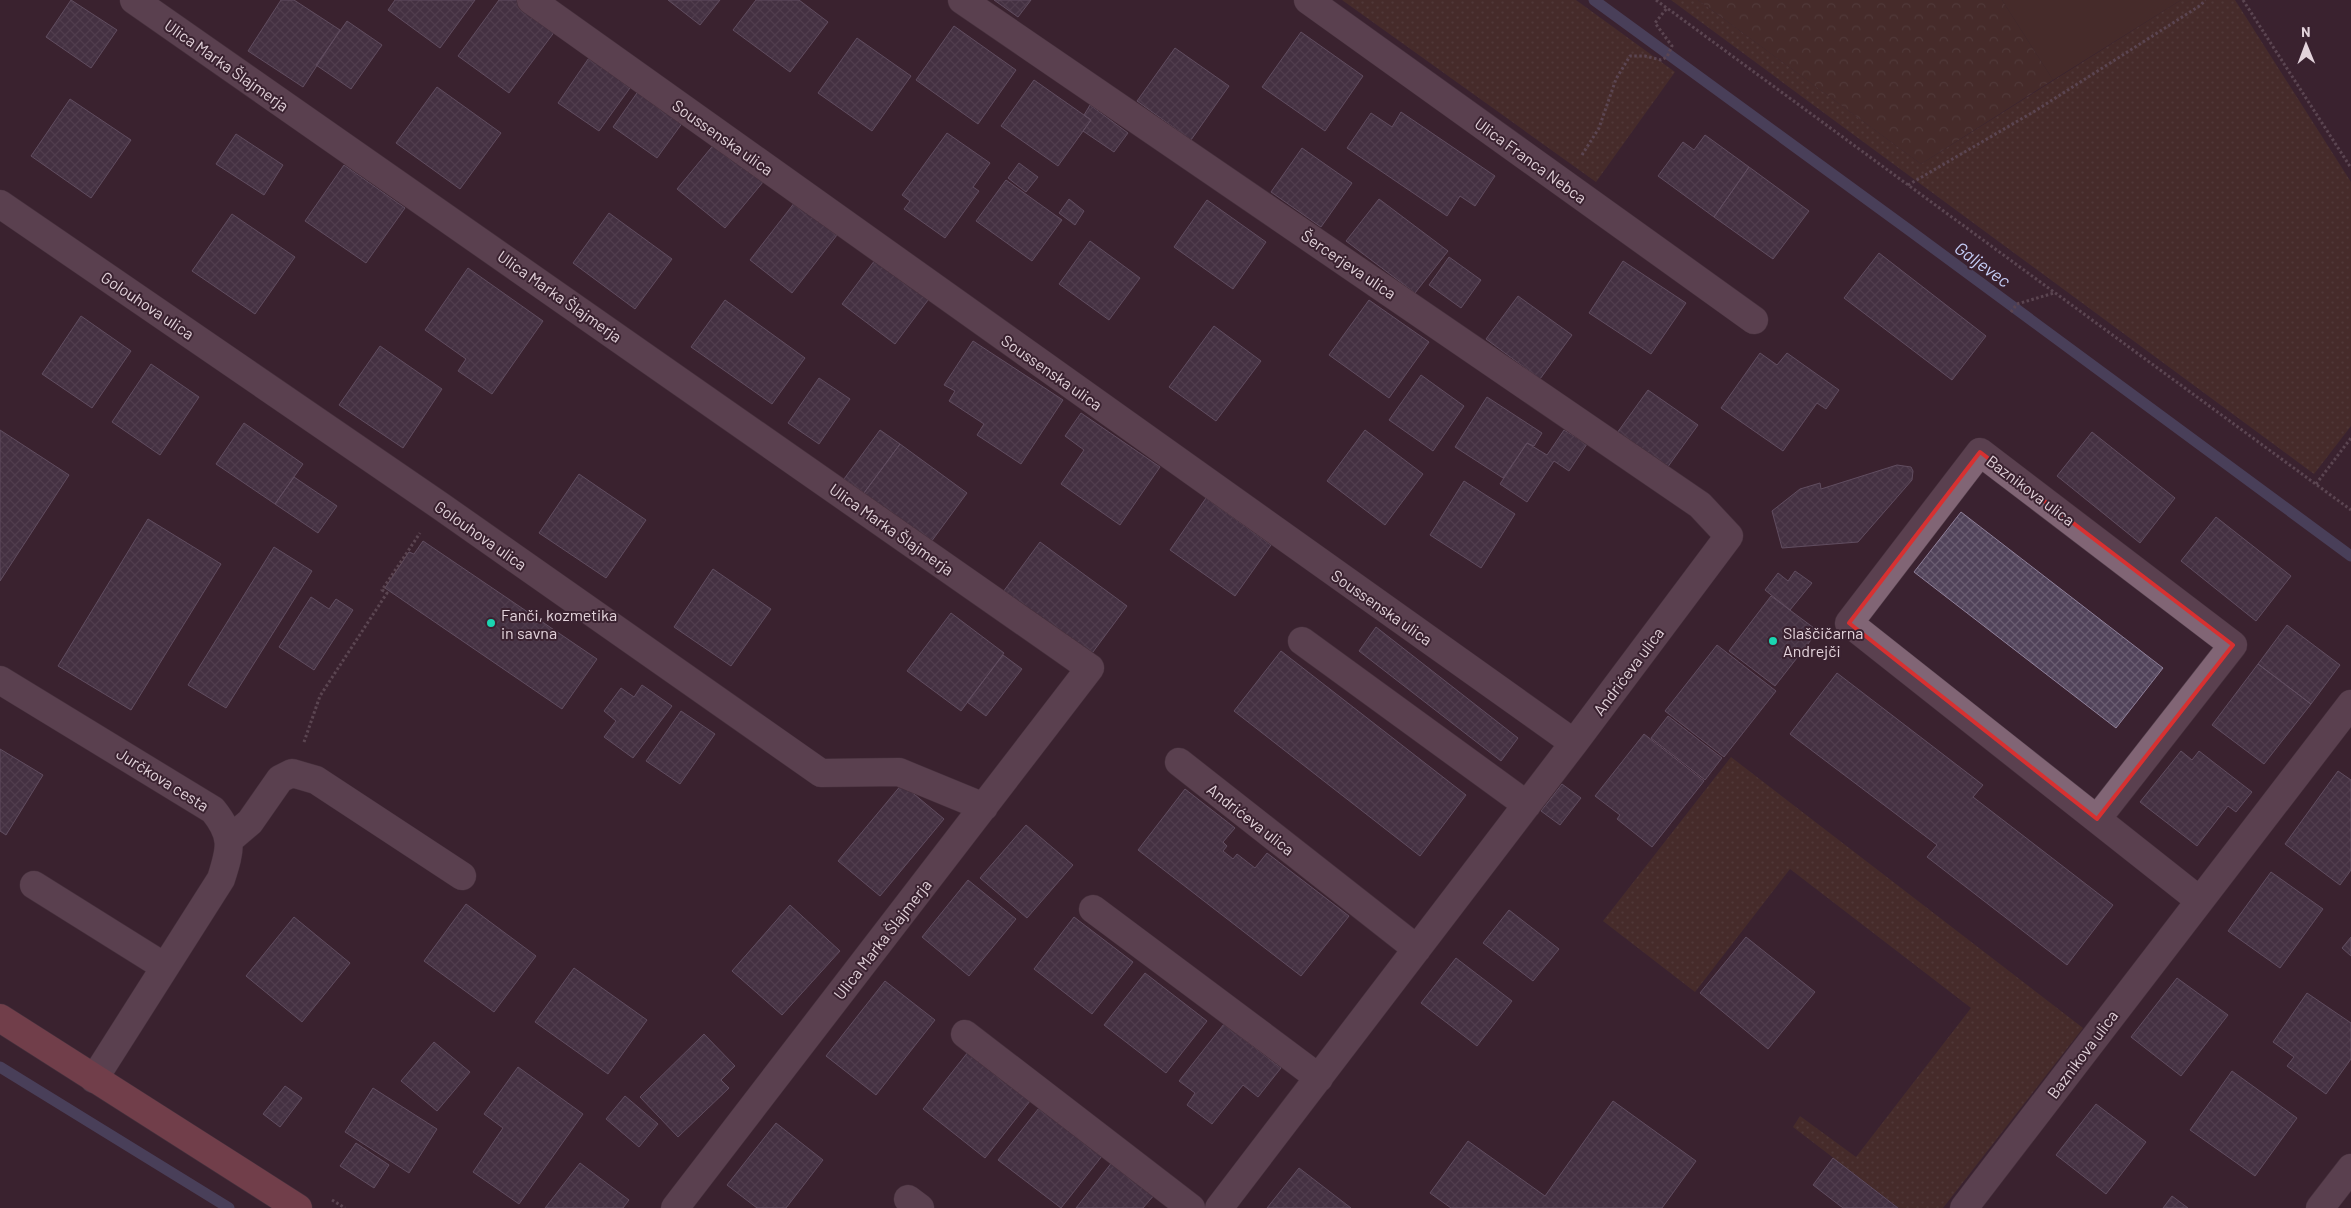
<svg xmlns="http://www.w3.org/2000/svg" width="2351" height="1208" viewBox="0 0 2351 1208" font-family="Barlow,sans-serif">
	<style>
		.grass { fill: url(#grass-dots) }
		.forest { fill: url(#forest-crowns) }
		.pitch { fill: #543725 }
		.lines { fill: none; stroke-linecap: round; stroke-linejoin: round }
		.stream { stroke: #5c628c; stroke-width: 11 }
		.building { fill: url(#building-cross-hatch); stroke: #8f809a }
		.minor-casing { stroke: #533f4b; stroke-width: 29 }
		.major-casing { stroke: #533f4b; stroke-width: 29 }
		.path { stroke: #836f7a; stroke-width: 3; stroke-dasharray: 2.5 2.5; stroke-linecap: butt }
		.minor { stroke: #816575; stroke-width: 28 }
		.major { stroke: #b3616b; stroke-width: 28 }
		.marked { fill: none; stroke: #d73131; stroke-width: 4; stroke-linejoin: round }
		.poi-dot { fill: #1bd5b1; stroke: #3a2230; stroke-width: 2 }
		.labels { text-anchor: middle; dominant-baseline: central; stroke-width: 4; stroke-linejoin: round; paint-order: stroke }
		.street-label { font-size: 16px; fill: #e3d3db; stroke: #3a2230 }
		.poi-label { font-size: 16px; fill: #e3d3db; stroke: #3a2230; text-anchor: start }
		.water-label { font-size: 18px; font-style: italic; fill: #c5cdf6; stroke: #3a2230 }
	</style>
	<defs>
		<pattern id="grass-dots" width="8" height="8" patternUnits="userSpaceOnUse" patternTransform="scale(1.25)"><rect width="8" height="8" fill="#543725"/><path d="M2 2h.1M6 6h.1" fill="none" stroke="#6c5344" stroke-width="1.8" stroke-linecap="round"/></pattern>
		<pattern id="forest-crowns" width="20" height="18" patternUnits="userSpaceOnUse" patternTransform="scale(1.25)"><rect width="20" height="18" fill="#543725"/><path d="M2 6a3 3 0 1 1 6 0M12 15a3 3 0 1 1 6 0" fill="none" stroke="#6c5344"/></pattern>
		<pattern id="building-cross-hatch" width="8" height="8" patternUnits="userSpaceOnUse" patternTransform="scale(1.25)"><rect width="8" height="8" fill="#51435a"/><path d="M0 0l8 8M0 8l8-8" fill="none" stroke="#6a5d71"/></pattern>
	</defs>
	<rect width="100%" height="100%" fill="#3a2230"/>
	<path class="grass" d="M1342,0H1576L1675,72L1596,182Z
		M1671,0H1698L1921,164L2181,0H2235L2351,182V426L2314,474Z
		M1731,757L2083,1028L1943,1208H1899L1793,1127L1800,1116L1856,1157L1971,1008L1790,869L1695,992L1603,921Z"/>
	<path class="forest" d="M1698,0H2002L2053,80L1921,164Z"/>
	<path class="pitch" d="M2002,0H2181L2053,80Z"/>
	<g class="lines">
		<path class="stream" d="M1594,0L1909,230L2351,556
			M0,1067L229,1208"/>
	</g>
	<path class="building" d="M71,0L117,30L91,68L46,37Z
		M281,0H294L340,30L303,87L248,51Z
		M395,0H475L440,48L388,10Z
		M499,0H521L558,27L509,93L458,56Z
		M668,0H720L700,25Z
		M756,0H799L828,22L790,72L733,30Z
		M994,0H1031L1018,17Z
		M347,21L382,45L351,89L316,65Z
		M954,26L1016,70L978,124L916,80Z
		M1301,32L1363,76L1325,131L1262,87Z
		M857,38L911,76L872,131L818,93Z
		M1175,48L1229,86L1191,140L1137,101Z
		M593,52L635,81L599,131L558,103Z
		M1034,80L1091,120L1058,166L1001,126Z
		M644,83L688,115L657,158L613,127Z
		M437,87L501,133L460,189L396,143Z
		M70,99L131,140L91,198L31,156Z
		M1090,105L1128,133L1114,152L1083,131L1091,120L1084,115Z
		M1401,112L1495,176L1475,206L1460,196L1447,216L1347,148L1371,113L1392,127Z
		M947,133L990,163L973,187L979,191L945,238L904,209L910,201L902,195Z
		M236,134L283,165L264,195L216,164Z
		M1705,135L1749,167L1714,217L1658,176L1683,142L1694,150Z
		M720,137L768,176L725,228L677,189Z
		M1302,148L1352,183L1321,227L1271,192Z
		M1019,163L1038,177L1026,192L1008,178Z
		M344,165L405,208L366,263L305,221Z
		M1749,167L1809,211L1773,259L1714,217Z
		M1006,180L1062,220L1032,261L976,221Z
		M1069,199L1084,211L1075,225L1059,213Z
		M1379,199L1448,251L1415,293L1346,241Z
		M1207,200L1266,242L1233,289L1174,247Z
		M795,202L837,235L792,293L750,260Z
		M609,213L672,259L635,309L573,263Z
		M232,214L295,257L255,314L192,271Z
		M1090,241L1140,278L1109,320L1059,284Z
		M881,252L934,292L895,344L842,304Z
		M1879,253L1986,336L1952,380L1844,298Z
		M1449,257L1481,280L1461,308L1429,285Z
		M1623,261L1686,303L1651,354L1589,313Z
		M468,268L543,321L492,394L458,371L466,359L425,330Z
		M1518,296L1572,335L1540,379L1486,339Z
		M725,300L805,358L772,404L691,347Z
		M1369,300L1429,342L1389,398L1329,355Z
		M81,316L131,351L92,408L42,374Z
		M1214,326L1261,361L1216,421L1169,387Z
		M973,341L1063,400L1021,464L977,435L984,424L949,401L955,391L944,385Z
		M380,346L442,389L403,448L339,405Z
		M1760,353L1777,365L1787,353L1839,390L1826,409L1817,403L1783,451L1721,408Z
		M151,364L199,397L160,455L112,422Z
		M1421,375L1464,406L1433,451L1389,420Z
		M819,378L850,399L819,444L788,423Z
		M1648,390L1698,425L1667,468L1617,433Z
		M1487,397L1542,433L1534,446L1527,443L1503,478L1455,447Z
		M1081,413L1160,467L1120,525L1061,484L1084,450L1065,436Z
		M244,423L303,464L275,504L216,464Z
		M0,430L69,475L0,581Z
		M880,430L900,444L864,493L844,479Z
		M1365,430L1423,474L1385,525L1327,481Z
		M1564,430L1587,444L1569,471L1554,461L1527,502L1500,484L1527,443L1547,455Z
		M2092,432L2175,498L2140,543L2057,476Z
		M900,444L967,493L931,542L864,493Z
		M1897,465L1911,467L1913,471L1912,480L1858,542L1782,548L1772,511L1800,489L1820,483L1821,489Z
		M579,474L646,520L606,578L539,533Z
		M294,477L337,506L318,533L275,504Z
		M1464,481L1515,514L1481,568L1430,535Z
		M1206,498L1271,545L1235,596L1170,550Z
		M1961,512L2163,668L2116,728L1914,572Z
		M2216,517L2291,576L2256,621L2181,561Z
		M148,519L221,564L131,710L58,666Z
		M423,541L597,659L562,709L385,588L409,552L414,554Z
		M1040,542L1127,606L1090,656L1003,592Z
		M274,547L312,571L226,708L188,685Z
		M713,569L771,609L731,666L674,627Z
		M1795,571L1812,583L1790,610L1765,590L1778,573L1788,581Z
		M1771,596L1818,631L1775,686L1729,651Z
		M311,597L329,609L336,599L353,610L314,670L279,647Z
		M951,613L1004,653L961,711L907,671Z
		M2287,625L2340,665L2311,704L2258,664Z
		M1376,627L1518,738L1501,761L1359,651Z
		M1717,645L1776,691L1724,757L1665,711Z
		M1281,651L1466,795L1420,856L1234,711Z
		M1003,655L1022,669L986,716L967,702Z
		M2258,664L2311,704L2264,764L2212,725Z
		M1837,673L1983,785L1973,797L2113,905L2067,965L1927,857L1937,845L1790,734Z
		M642,685L672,706L633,758L604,737L616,721L604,711L621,688L634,697Z
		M681,711L715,734L680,784L646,761Z
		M1668,716L1722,758L1705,780L1651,738Z
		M1644,734L1704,781L1652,847L1617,819L1620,815L1595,796Z
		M0,749L43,775L6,835L0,831Z
		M2181,751L2192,760L2199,751L2252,792L2236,812L2228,806L2197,846L2140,802Z
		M2338,771L2351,780V870L2340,885L2285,844Z
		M902,784L944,819L880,896L838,861Z
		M1562,784L1581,798L1560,825L1541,811Z
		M1185,789L1235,828L1223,842L1227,846L1223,851L1233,859L1237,854L1255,868L1267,853L1349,916L1301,976L1138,850Z
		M1026,825L1073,865L1027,918L980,878Z
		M2271,872L2323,909L2280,968L2228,931Z
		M968,880L1016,919L969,976L922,937Z
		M466,904L536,956L494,1012L424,961Z
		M790,905L840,951L782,1015L732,971Z
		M1509,910L1559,949L1533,981L1483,943Z
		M294,917L350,963L302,1022L246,976Z
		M1074,917L1133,962L1092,1014L1034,969Z
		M1746,937L1815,992L1768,1049L1700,993Z
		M2351,937V956L2342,948Z
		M1456,958L1512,1001L1477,1046L1421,1003Z
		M574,968L647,1020L608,1074L535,1022Z
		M1145,973L1207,1021L1166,1073L1104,1025Z
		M2177,978L2228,1015L2181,1076L2131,1037Z
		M885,981L935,1020L876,1095L826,1056Z
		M2307,993L2351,1023V1059L2326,1094L2287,1066L2294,1057L2273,1042Z
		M1224,1024L1281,1068L1258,1097L1243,1085L1212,1124L1187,1105L1195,1093L1179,1081Z
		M704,1034L735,1066L721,1080L729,1088L678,1137L640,1097Z
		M434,1042L470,1072L437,1111L401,1081Z
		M968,1052L1030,1101L985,1158L923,1109Z
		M518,1067L583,1114L519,1204L473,1172L503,1128L484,1114Z
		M2232,1071L2297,1118L2255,1176L2190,1130Z
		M285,1086L302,1098L280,1127L263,1114Z
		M373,1088L437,1129L409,1173L345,1132Z
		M625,1096L658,1124L639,1147L606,1119Z
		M1613,1101L1696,1161L1662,1208H1451L1430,1193L1468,1141L1545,1196Z
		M2096,1104L2146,1142L2106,1194L2056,1155Z
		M1039,1108L1102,1156L1061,1208L998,1160Z
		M776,1123L823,1160L786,1208H757L727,1185Z
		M356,1143L389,1165L374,1188L340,1166Z
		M1833,1158L1898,1208H1843L1813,1185Z
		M1113,1161L1155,1194L1143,1208H1076Z
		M580,1163L629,1200L623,1208H545Z
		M1299,1168L1351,1208H1267Z
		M2172,1196L2188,1208H2163Z"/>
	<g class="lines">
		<g class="minor-casing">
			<path id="minor" d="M134,0L1090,668L675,1208
				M531,0L1574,743
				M962,0L1700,505L1729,536L1574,743L1219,1208
				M1308,0L1754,320
				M0,204L439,505L821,773L899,772L984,807
				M1302,641L1527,805
				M0,680L213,810C234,836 231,848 221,879L94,1079
				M1179,762L1417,949
				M2097,819L2233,645L1980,452L1849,623L2199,900
				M230,839L250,822L280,779L292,773L316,780L462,876
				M34,885L165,967
				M1093,909L1319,1078
				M965,1034L1191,1208
				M908,1199L920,1208
				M1964,1208L2351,704
				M2320,1208L2351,1168"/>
		</g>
		<g class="major-casing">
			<path id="major" d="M0,1018L298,1208"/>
		</g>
		<path class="path" d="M1656,0L2351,510
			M2243,0L2351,168
			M1582,155L1599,128L1616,79L1630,56H1645L1661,60L1667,57L1672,46L1655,23L1667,8
			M1908,185L2035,111L2201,5L2205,0
			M2011,312L2017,304L2054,293
			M2316,484L2351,438
			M304,742L320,696L387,593L382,590L420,533
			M332,1200L345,1208"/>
		<use href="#minor" class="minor"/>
		<use href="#major" class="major"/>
	</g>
	<path d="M0 0H2351V1208H0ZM1980,452L2233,645L2097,819L1849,623Z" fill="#3a2230" fill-opacity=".55" fill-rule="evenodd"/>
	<path class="marked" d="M1980,452L2233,645L2097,819L1849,623Z"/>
	<g class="poi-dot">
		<circle cx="491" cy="623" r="5"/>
		<circle cx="1773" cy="641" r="5"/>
	</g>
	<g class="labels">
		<g class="street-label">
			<text transform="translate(227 65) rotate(35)">Ulica Marka Šlajmerja</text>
			<text transform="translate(723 137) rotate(35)">Soussenska ulica</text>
			<text transform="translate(1531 160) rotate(36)">Ulica Franca Nebca</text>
			<text transform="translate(1349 264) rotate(34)">Šercerjeva ulica</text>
			<text transform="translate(560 296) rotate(35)">Ulica Marka Šlajmerja</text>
			<text transform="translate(148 305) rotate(34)">Golouhova ulica</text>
			<text transform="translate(1052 372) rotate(35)">Soussenska ulica</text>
			<text transform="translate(2031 490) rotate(37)">Baznikova ulica</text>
			<text transform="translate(892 529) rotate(35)">Ulica Marka Šlajmerja</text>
			<text transform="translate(481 535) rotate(35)">Golouhova ulica</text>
			<text transform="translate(1382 607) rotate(35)">Soussenska ulica</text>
			<text transform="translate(1628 671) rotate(-53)">Andrićeva ulica</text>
			<text transform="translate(163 779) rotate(32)">Jurčkova cesta</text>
			<text transform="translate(1251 819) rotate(38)">Andrićeva ulica</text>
			<text transform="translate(882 939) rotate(-52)">Ulica Marka Šlajmerja</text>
			<text transform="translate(2082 1054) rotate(-53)">Baznikova ulica</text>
		</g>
		<g class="poi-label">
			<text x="501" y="614">Fanči, kozmetika<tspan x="501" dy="18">in savna</tspan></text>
			<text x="1783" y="632">Slaščičarna<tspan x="1783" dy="18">Andrejči</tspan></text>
		</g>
		<g class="water-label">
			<text transform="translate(1983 264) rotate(36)">Galjevec</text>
		</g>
	</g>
	<g transform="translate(2306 45) rotate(359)" stroke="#3a2230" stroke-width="4" paint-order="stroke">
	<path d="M0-4L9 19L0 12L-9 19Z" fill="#e3d3db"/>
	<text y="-8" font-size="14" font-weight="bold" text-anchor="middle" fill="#e3d3db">N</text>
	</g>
</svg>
